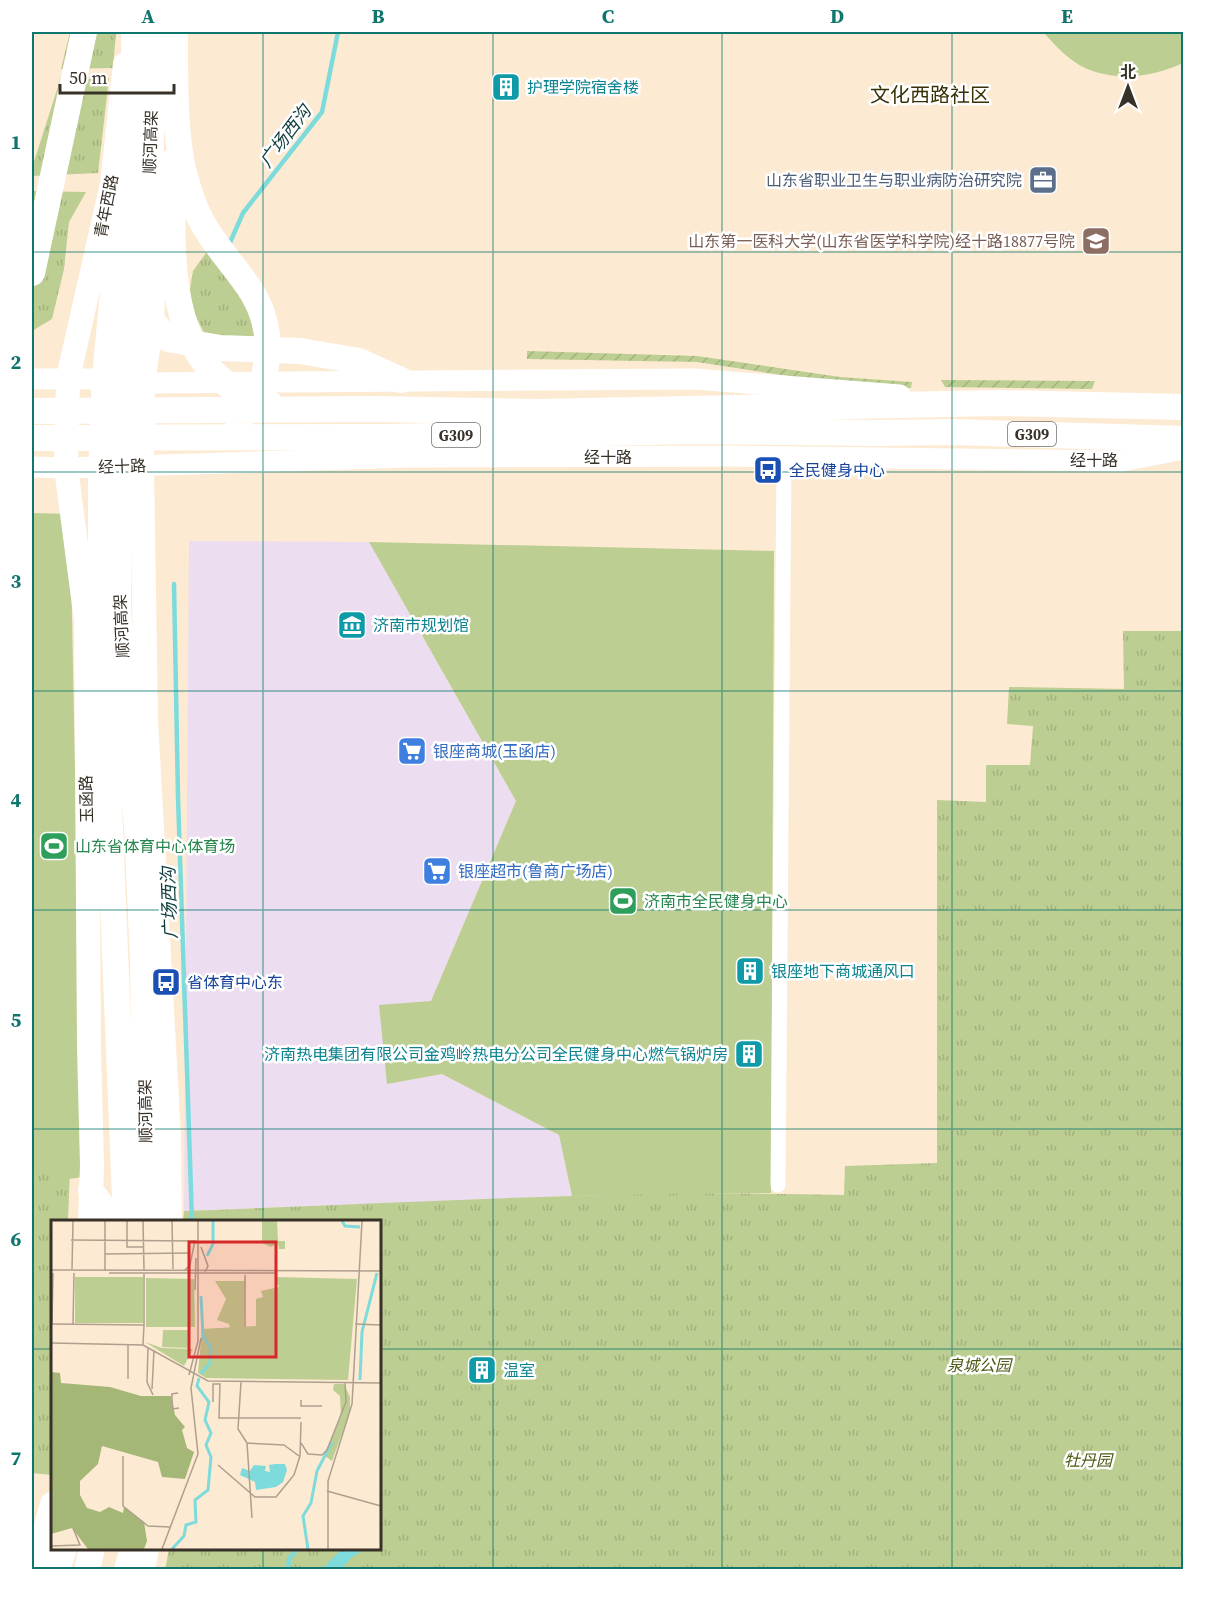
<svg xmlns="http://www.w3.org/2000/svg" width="1215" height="1601" viewBox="0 0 1215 1601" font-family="'Source Serif 4','Noto Sans SC',serif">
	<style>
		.commercial { fill: #ecddf1 }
		.grass { fill: #bcce91 }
		.park { fill: url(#park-tufts) }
		.garden { fill: url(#garden-furrows) }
		.water { fill: url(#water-ripples) }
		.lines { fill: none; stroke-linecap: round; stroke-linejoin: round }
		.stream { stroke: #7ddbdc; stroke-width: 4.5 }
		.minor { stroke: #fff; stroke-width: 15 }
		.secondary { stroke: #fff; stroke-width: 21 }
		.primary { stroke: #fff; stroke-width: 24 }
		.trunk { stroke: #fff; stroke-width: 26 }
		.grid { fill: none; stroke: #0f766e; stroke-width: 1.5; stroke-opacity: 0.55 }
		.labels { text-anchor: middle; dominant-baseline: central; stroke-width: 5; stroke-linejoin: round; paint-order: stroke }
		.shield { fill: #fff; stroke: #746f68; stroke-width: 1.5 }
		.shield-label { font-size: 15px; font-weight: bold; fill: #383128 }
		.culture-label { font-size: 16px; fill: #0d838f; stroke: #fff; text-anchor: start }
		.street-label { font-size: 16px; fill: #383128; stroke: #fff }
		.service-label { font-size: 16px; fill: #4e5e75; stroke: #fff; text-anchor: end }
		.education-label { font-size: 16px; fill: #785e54; stroke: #fff; text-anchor: end }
		.transit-label { font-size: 16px; fill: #164399; stroke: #fff; text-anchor: start }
		.shop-label { font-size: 16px; fill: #366cbe; stroke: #fff; text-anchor: start }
		.leisure-label { font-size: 16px; fill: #27864d; stroke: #fff; text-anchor: start }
		.park-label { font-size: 16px; font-style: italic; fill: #4c5b14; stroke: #fff }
		.water-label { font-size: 18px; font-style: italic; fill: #103d3e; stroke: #fff }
		.quarter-label { font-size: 20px; fill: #393106; stroke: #fff }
		.inset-river { fill: none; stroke: #7ddbdc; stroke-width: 3 }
		.inset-road { fill: none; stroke: #aea08e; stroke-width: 1.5 }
		.view { fill: #d62828; fill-opacity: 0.15; stroke: #d62828; stroke-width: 3 }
		.inset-edge { fill: none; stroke: #383128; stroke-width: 3 }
		.neatline { fill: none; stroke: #0f766e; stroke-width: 2 }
		.grid-label { font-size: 20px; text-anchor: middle; font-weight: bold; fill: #0f766e }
	</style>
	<defs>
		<pattern id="park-tufts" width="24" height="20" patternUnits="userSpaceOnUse" patternTransform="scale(1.5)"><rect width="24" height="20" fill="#bcce91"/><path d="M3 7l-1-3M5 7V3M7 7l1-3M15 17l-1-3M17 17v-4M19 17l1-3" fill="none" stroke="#a2b17d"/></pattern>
		<pattern id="garden-furrows" width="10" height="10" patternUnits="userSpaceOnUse" patternTransform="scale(1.5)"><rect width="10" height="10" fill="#bcce91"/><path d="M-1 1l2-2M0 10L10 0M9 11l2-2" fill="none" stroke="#a2b17d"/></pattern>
		<pattern id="water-ripples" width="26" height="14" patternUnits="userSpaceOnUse" patternTransform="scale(1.5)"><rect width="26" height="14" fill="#7ddbdc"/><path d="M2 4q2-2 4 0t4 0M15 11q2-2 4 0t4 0" fill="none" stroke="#6dbcbd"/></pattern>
	</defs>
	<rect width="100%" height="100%" fill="#fdead2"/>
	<path class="commercial" d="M189,541L369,542L516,801L431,1001L387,1084L442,1074L559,1135L572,1196L184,1211Z"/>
	<path class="grass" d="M1043,32H1183V63C1153,77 1117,82 1085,68C1068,60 1055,45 1043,32Z
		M32,513L70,514L83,1177L32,1184Z
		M369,542L774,551L771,1193L572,1196L559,1135L442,1074L387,1084L379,1005L431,1001L516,801Z"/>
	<path class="park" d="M70,32H116L113,68L61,69Z
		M61,77L109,78L98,173L32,176V168Z
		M32,191L86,192L69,222L64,269L52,319L32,331Z
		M211,246L247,299L260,331L256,347L210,345L188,301L193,271Z
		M1123,631H1183V1569L165,1570L169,1549L380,1548V1222L183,1221L184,1211C404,1203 624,1189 844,1195L845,1166L937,1163V800L986,802V765H1030L1033,726L1007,724L1009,687L1124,689Z
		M32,1167H70L68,1221L52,1222V1475L32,1473Z"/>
	<path class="garden" d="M527,351L697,356L840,377L912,382L911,388L840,384L697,362L527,359Z
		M941,380L1095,381L1092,389L945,387Z"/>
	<path class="water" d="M342,1549H366L352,1557L341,1569H322Z"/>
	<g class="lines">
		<path class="stream" d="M228,247L243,213L322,112L338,32
			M174,584L178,797L192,1222
			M288,1570L289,1559L297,1548"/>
		<path class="minor" d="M778,1185L784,457"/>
		<path class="secondary" d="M32,379H103L143,383L694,379L900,395
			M32,467L66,468L412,457L730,456L1122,461L1184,449"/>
		<path class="primary" d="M159,175L152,321L143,383L142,466L146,720L169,1138L170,1222
			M90,1222L92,1165L89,1047L86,620L66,468L68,378L112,184L125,64
			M34,1570L52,1504
			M143,1570L147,1548"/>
		<path class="trunk" d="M175,32C175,74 174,137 185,177C189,191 194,207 201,220C215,247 237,268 253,294C277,335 271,387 238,420
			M173,161C173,250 158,375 270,404
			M32,273L84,32
			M152,321L168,339L220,348L300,351L359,361L401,380
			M32,411L373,409L538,412L999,403L1184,407
			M32,438L387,437L694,431L880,433L952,432L1184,439
			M91,1191L103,1207L105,1222
			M126,1222L101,609V475L105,377L114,282L128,171L135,90L134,32
			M147,1222L143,960L137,826L118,609L119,515L124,384L140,238L150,174L154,32
			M57,1570L64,1548
			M87,1570L92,1548
			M127,1570L133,1548"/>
	</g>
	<path class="grid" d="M263,32V1222M493,32V1570M722,32V1570M952,32V1570M32,252H1184M32,472H1184M32,691H1184M32,910H1184M32,1129H1184M32,1349H52M380,1349H1184M263,1548V1570"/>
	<defs>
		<g id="building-square" transform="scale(1.5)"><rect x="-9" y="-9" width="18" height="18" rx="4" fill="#0f9aa8" stroke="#fff"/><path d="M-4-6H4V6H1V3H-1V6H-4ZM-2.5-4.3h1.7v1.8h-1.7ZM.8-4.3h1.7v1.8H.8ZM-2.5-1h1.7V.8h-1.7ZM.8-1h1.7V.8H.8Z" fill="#fff"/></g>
		<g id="office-square" transform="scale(1.5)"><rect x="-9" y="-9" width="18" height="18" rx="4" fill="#5c6f8a" stroke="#fff"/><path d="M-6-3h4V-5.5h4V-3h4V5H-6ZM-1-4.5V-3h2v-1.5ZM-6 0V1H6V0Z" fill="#fff"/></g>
		<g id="university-square" transform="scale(1.5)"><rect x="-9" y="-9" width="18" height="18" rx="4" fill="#8d6e63" stroke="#fff"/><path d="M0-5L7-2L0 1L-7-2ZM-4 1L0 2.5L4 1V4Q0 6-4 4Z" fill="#fff"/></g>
		<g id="bus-square" transform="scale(1.5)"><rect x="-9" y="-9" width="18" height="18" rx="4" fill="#1a4fb4" stroke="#fff"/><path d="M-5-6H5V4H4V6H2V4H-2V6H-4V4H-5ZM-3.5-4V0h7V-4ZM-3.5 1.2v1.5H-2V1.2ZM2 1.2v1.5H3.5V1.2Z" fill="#fff"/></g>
		<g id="museum-square" transform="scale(1.5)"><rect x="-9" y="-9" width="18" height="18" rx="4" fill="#0f9aa8" stroke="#fff"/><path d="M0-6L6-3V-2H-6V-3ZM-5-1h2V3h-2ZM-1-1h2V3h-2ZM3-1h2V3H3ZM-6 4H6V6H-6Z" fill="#fff"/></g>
		<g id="supermarket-square" transform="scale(1.5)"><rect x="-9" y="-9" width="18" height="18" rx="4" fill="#3f7fe0" stroke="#fff"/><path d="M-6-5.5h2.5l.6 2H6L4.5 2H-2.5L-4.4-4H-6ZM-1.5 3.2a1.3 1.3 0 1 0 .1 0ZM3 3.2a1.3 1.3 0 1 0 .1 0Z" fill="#fff"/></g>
		<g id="stadium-square" transform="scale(1.5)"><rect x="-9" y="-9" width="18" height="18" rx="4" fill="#2e9e5b" stroke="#fff"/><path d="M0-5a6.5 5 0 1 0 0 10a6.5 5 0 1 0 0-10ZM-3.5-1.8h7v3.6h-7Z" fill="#fff"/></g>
	</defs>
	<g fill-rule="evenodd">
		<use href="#building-square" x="506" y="87"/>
		<use href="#office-square" x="1043" y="180"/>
		<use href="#university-square" x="1096" y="241"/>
		<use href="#bus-square" x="768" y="470"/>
		<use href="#museum-square" x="352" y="625"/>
		<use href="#supermarket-square" x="412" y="751"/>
		<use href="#stadium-square" x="54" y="846"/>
		<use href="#supermarket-square" x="437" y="871"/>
		<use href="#stadium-square" x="623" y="901"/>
		<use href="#building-square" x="750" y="971"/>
		<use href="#bus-square" x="166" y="982"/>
		<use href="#building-square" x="749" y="1054"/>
		<use href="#building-square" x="482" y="1370"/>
	</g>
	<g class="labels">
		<g class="shield">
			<rect x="1008" y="422" width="48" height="24" rx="4.5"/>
			<rect x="432" y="423" width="48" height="24" rx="4.5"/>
		</g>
		<g class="shield-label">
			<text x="1032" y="434">G309</text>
			<text x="456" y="435">G309</text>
		</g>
		<g class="culture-label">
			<text x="527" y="87">护理学院宿舍楼</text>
			<text x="373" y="625">济南市规划馆</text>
			<text x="771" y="971">银座地下商城通风口</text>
			<text x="728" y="1054" text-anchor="end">济南热电集团有限公司金鸡岭热电分公司全民健身中心燃气锅炉房</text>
			<text x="503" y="1370">温室</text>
		</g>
		<g class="street-label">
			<text transform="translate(150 142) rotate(-88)">顺河高架</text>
			<text transform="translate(106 206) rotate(-79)">青年西路</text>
			<text x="608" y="457">经十路</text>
			<text x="1094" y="460">经十路</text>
			<text transform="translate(122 466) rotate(-2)">经十路</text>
			<text transform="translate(121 626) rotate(-93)">顺河高架</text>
			<text transform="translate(86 799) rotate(-91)">玉函路</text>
			<text transform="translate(145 1111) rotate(-91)">顺河高架</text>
		</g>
		<g class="service-label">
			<text x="1022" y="180">山东省职业卫生与职业病防治研究院</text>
		</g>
		<g class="education-label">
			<text x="1075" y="241">山东第一医科大学(山东省医学科学院)经十路18877号院</text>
		</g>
		<g class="transit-label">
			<text x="789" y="470">全民健身中心</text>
			<text x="187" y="982">省体育中心东</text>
		</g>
		<g class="shop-label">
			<text x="433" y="751">银座商城(玉函店)</text>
			<text x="458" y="871">银座超市(鲁商广场店)</text>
		</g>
		<g class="leisure-label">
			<text x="75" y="846">山东省体育中心体育场</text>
			<text x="644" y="901">济南市全民健身中心</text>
		</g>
		<g class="park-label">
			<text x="979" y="1365">泉城公园</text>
			<text x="1088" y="1460">牡丹园</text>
		</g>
		<g class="water-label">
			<text transform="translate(285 136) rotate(-53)">广场西沟</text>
			<text transform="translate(169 903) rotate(-92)">广场西沟</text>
		</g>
		<g class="quarter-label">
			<text x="930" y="95">文化西路社区</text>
		</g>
	</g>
	<g transform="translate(51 1220)">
		<rect width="330" height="330" fill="#fdead2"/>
		<path d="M211,1H226L227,21H234V29H228L227,23L220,27L211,23ZM24,57H92V103H24ZM95,58L143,59L144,107H95ZM164,61H194L193,108H179L178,104L166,100L175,79ZM112,110H138V128L111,127Z" fill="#bcce91"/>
		<path d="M0,152L9,153L10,163L59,167L90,176H120L124,195L134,207L131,210L136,228L143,232L134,259L111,257L107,242L51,226L47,244L29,261V275L36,288L49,292L58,287L72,293L73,287L93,302L96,321L93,329H37L21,308L0,314Z" fill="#a5b776"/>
		<path d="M224,57L306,59L297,160L155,158L147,153L151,109L205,106V79L212,77L210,71L228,67ZM94,122L111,128L142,129L133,146ZM283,164H293L299,177V191L281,241L273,235L290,196L289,176L282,170Z" fill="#bcce91"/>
		<path d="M224,244H234L236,250L232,262L225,267L205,270L204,262L189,255L191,248L199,251L203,245L215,246L214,251L219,252L218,245Z" fill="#7ddbdc"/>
		<path class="inset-river" d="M291,1L294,6L309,7M156,36L162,24V1M150,76L152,116L160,128L159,143L150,154M309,160L311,112L326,53M121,329L133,316L135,305L145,302L144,280L157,270L160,237L155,225L160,213L154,200L158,182L146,166L148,158M257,329L252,296L260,283L266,251L281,222"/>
		<path class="inset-road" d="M76,1V27H92M92,1L93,50M121,1L122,49M20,20L145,21M150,27L157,46L154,52M54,34L139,33M21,49L22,1M0,50L330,51M54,51V1M133,51L139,45L144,20M58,53H226M93,54V105M144,70L145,38M0,104L93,105L92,125M1,104L2,53M22,104L23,53M304,104L330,105M194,107V55M0,123L92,125L157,161L330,163M97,128L96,162L102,175M138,155L147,121V1M77,159V124M190,162L187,209L196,223M101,169L103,130M127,173L121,174V180L122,189L128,188M250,180V186H271M162,182V164H169L168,198H250M250,223L257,234L271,235L276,230L295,182L294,162M72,236V286L97,306L119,307M167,245L204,277H225L243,255L249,236L250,202M276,271L330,286M201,298L196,223L233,225L248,236M0,326L29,325L22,308M111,329L147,234L140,168L150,118M277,329V261L301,184L311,1"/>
		<path class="view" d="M138,22H225V137H138Z"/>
		<rect width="330" height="330" class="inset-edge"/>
	</g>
	<rect width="1215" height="1601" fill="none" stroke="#ffffff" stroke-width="66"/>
	<g transform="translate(1128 87)" stroke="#ffffff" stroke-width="4.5" paint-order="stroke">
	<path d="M0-4.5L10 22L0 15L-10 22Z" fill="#383128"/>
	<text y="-9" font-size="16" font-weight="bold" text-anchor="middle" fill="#383128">北</text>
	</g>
	<path d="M60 84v9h114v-9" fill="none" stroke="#383128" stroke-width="3"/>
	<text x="69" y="84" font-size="18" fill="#383128" stroke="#ffffff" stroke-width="4.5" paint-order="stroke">50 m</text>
	<rect x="33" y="33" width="1149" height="1535" class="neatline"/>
	<g class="grid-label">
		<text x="148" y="23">A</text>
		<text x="378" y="23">B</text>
		<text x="608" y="23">C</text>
		<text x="837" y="23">D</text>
		<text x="1067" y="23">E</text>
		<text x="16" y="149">1</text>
		<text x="16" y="369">2</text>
		<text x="16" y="588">3</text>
		<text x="16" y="807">4</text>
		<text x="16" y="1027">5</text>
		<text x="16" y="1246">6</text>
		<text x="16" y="1465">7</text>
	</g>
</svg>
